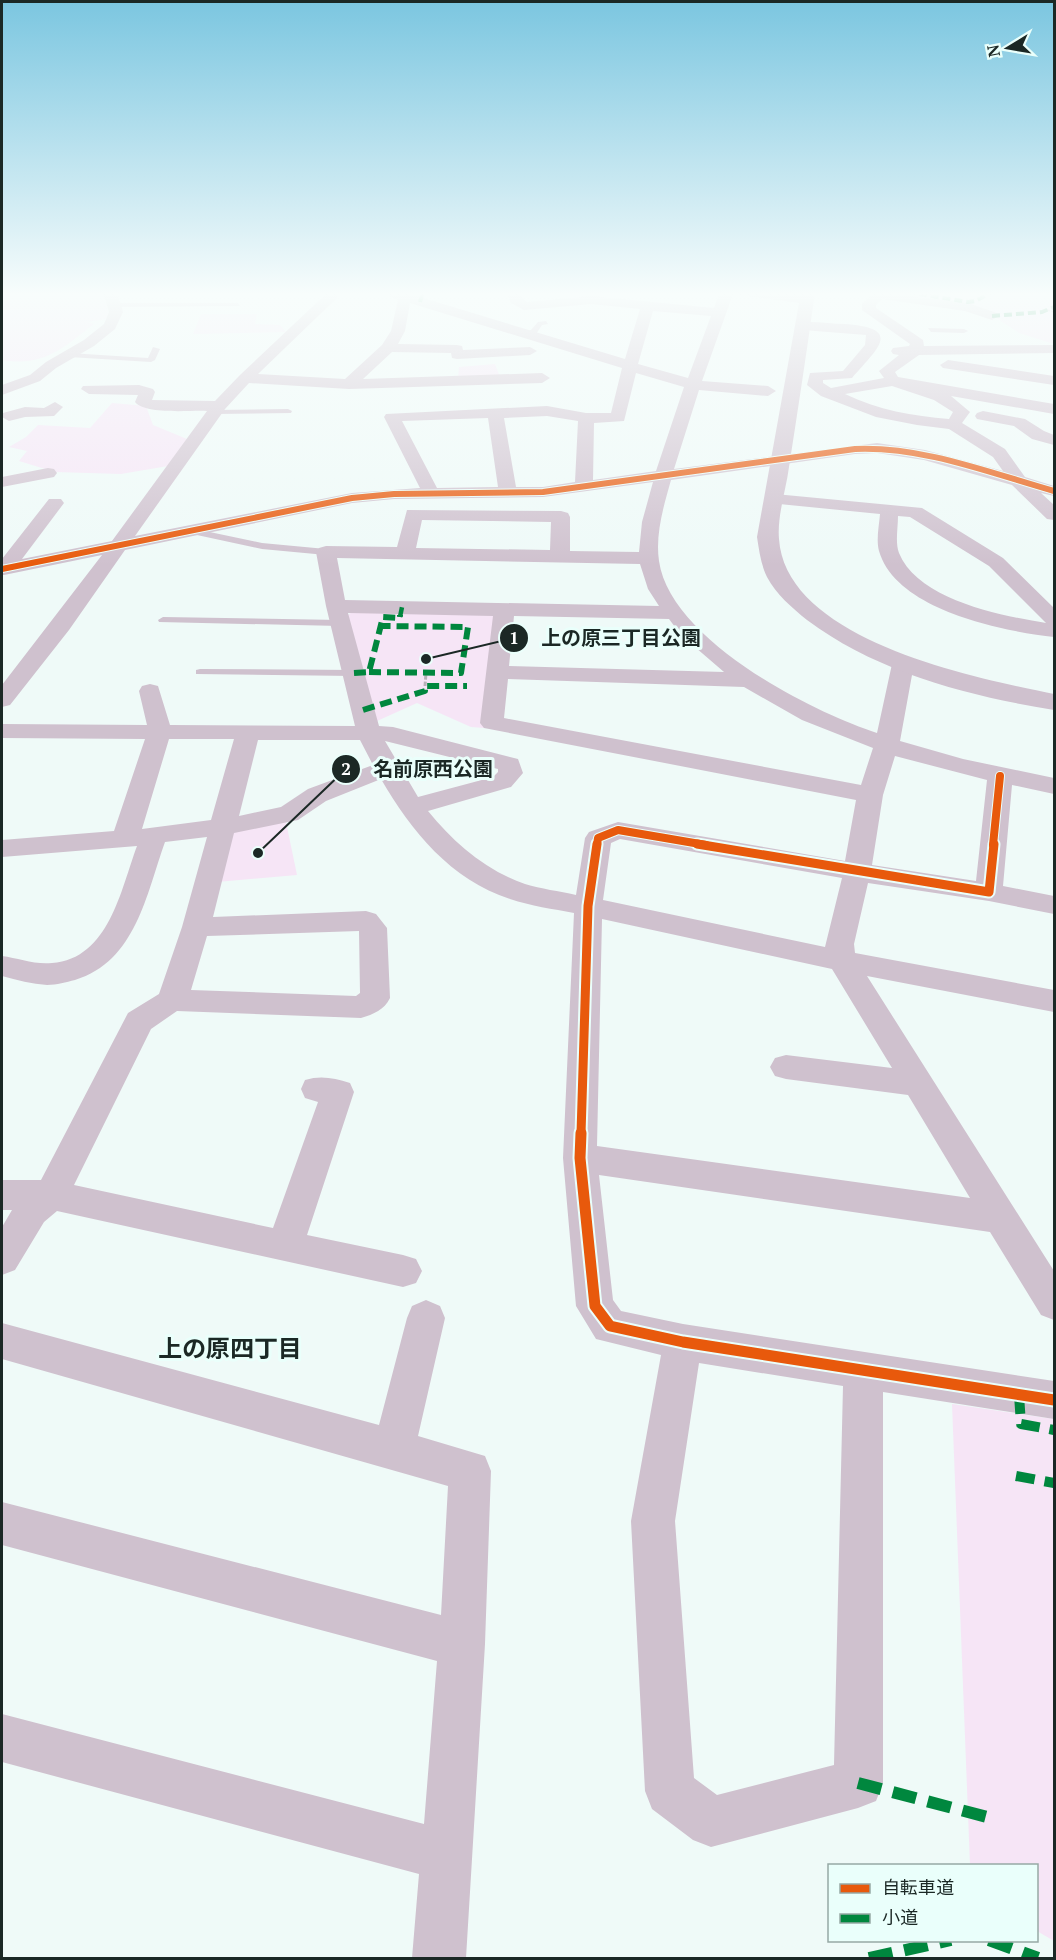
<svg xmlns="http://www.w3.org/2000/svg" width="1056" height="1960" viewBox="0 0 1056 1960" font-family="'PT Serif','Noto Sans JP',serif">
	<style>
		.green { fill: #f6e5f6 }
		.lines { fill: none; stroke-linecap: round; stroke-linejoin: round }
		.path-far1 { stroke: #b7b1b8; stroke-width: 1.5; stroke-dasharray: 3 1.5; stroke-linecap: butt }
		.path { stroke: #b7b1b8; stroke-width: 3; stroke-dasharray: 4.5 2; stroke-linecap: butt }
		.service { fill: #cfc1ce; fill-rule: evenodd }
		.minor { fill: #cfc1ce; fill-rule: evenodd }
		.tertiary { fill: #cfc1ce; fill-rule: evenodd }
		.quiet-far4 { stroke: #00873e; stroke-width: 4; stroke-dasharray: 8 4; stroke-linecap: butt }
		.quiet-far3 { stroke: #00873e; stroke-width: 4.5; stroke-dasharray: 10 4.5; stroke-linecap: butt }
		.quiet-far2 { stroke: #00873e; stroke-width: 6; stroke-dasharray: 12 6; stroke-linecap: butt }
		.quiet-far1 { stroke: #00873e; stroke-width: 10; stroke-dasharray: 19 10; stroke-linecap: butt }
		.quiet { stroke: #00873e; stroke-width: 12; stroke-dasharray: 24 12; stroke-linecap: butt }
		.cycleway-far3-casing { stroke: #eafffb; stroke-width: 8 }
		.cycleway-far2-casing { stroke: #eafffb; stroke-width: 10 }
		.cycleway-far1-casing { stroke: #eafffb; stroke-width: 13 }
		.cycleway-casing { stroke: #eafffb; stroke-width: 15 }
		.cycleway-far3 { stroke: #e8590c; stroke-width: 6 }
		.cycleway-far2 { stroke: #e8590c; stroke-width: 8 }
		.cycleway-far1 { stroke: #e8590c; stroke-width: 9 }
		.cycleway { stroke: #e8590c; stroke-width: 11 }
		.labels { text-anchor: middle; dominant-baseline: central; stroke-width: 6; stroke-linejoin: round; paint-order: stroke }
		.near-neighbourhood-label { font-size: 24px; font-weight: bold; fill: #1b2825; stroke: #eafffb }
		.leader { fill: none; stroke: #1b2825; stroke-width: 2 }
		.callout-dot { fill: #1b2825; stroke: #eafffb; stroke-width: 2 }
		.mark-label { font-size: 18px; text-anchor: middle; font-weight: bold; fill: #fff }
		.callout-label { font-size: 20px; text-anchor: middle; font-weight: bold; fill: #1b2825; stroke: #eafffb; stroke-width: 6; stroke-linejoin: round; paint-order: stroke }
	</style>
	<rect width="100%" height="100%" fill="#effaf8"/>
	<path class="green" d="M2,292H105V300L110,316L106,319L87,322L94,324C63,348 44,367 2,360Z
		M886,292H1054V344L1019,333L993,316L883,295Z
		M201,314H257L255,324L280,325L286,332L193,334Z
		M495,364L500,377L458,379L459,367Z
		M112,403L146,406L153,425L187,439L168,466L121,474L55,472L19,461L27,451L9,447L26,437L38,425L90,428Z
		M355,610L497,614L484,728L471,727L417,703L377,721L348,615Z
		M286,822L297,875L217,882L229,831Z
		M952,1404L1054,1419V1941L1037,1931L1036,1866L970,1865Z"/>
	<g class="lines">
		<path class="path-far1" d="M1047,310L1054,312"/>
		<path class="path" d="M425,686L426,673"/>
		<path class="service" d="M238,303L240,306L114,307L111,305L114,303Z
			M546,321L548,324L542,325L536,334L520,335L516,333L531,330L538,322Z
			M928,328L964,329L968,331L964,333L931,332Z
			M153,347L160,349L155,360L151,362L69,357L65,355L69,353L148,358Z
			M288,409L292,411L291,413L214,414L210,412L214,410Z
			M186,527L262,543L326,549L331,552L326,555L262,549L183,532V528Z
			M163,617L340,620L345,623L340,626L159,622L158,620Z
			M200,669L354,670L360,673L354,676L196,674V670Z"/>
		<path class="minor" d="M103,292H117L123,312L115,329L94,346L56,368L40,381L2,395V385L30,375L46,362L84,340L104,324L109,312Z
			M328,292H343L258,374L345,379L382,345L391,331L398,300L380,292L410,294L625,359L640,309L591,304L524,310L511,303L507,292H521L522,298L527,302L591,296L714,308L720,292H773L812,297L814,300L812,303L807,304L733,294L702,381L768,386L776,391L768,396L699,390L674,469L877,443L925,450L1003,471L993,457L949,429L917,425L876,417L821,396L807,385L810,373L843,371L865,345L866,335L803,330L798,329L796,326L798,323C812,320 830,324 844,324C904,328 878,348 852,378L823,380V383L831,388L884,378L879,371L899,355L893,354L891,351L893,348L909,346L910,344L862,310V304L874,292L968,303L997,313L999,316L992,320L965,311L882,299L876,305V308L923,340L924,346L1054,345V353L919,355L895,372L898,377L1054,404V414L951,396L970,412L962,423L1005,449L1025,477L1054,486V496L1041,493L1054,505V520L1047,519L1012,485L924,460L877,453L855,454L671,480C664,505 655,534 659,561C670,639 809,711 877,733L892,664L895,659L903,657L911,659L914,664L900,741L963,759L1054,778V794L1012,785L1003,886L1054,896V914L989,901L868,883L854,944L855,953L1054,990V1012L867,976L1054,1271V1320L1041,1315L990,1232L599,1175L613,1300L621,1311L683,1324L1054,1381V1419L883,1392V1783L876,1801L858,1808L711,1847L693,1840L652,1809L645,1791L631,1521L661,1355L596,1339L576,1306L563,1158L574,913C553,909 531,906 510,899C451,880 411,831 381,779L326,801L298,820L234,833L213,917L366,911L376,914L387,928L390,998C384,1010 374,1014 361,1018L177,1011L151,1029L74,1185L273,1228L318,1102L305,1098L301,1089L305,1080C321,1075 334,1078 350,1083L354,1092L307,1235L403,1255L416,1259L422,1271L416,1283L403,1287L57,1211L44,1222L15,1270L2,1275V1227L12,1210H2V1180H41L128,1013L159,994L182,927L207,837L165,842C146,895 136,961 75,980C66,982 57,985 47,985C32,984 17,980 2,976V956C18,958 35,965 52,963C109,959 121,889 137,846L2,857V840L114,831L145,739L2,738V724L147,725L139,691L142,686L150,684L158,686L170,725L355,726L326,606L316,552L319,548L326,546L397,547L407,510L561,511L568,513L570,517V551L639,552L642,522L653,482L543,497L394,499L352,503L125,550L69,630L10,705L2,707V685L102,555L4,575H2V559L49,499H61L64,503L22,559L112,541L207,411C190,410 146,415 135,402L138,395L89,394L81,389L83,386L139,385L153,389L155,392L152,400L215,401L240,375ZM410,303L622,368L611,413H586L547,406L386,414L384,417L420,488L352,493L135,536L225,409L249,383L349,389L542,383L550,378L542,373L363,379L392,352L451,353L452,358L457,359L530,355L537,351L530,347L463,350L462,346L457,345L398,344L405,331ZM653,311L711,316L688,378L638,364ZM636,373L684,387L656,471L593,480L594,423L624,421ZM892,386L934,400L953,412L949,419C913,416 878,410 845,394ZM547,416L578,421L575,482L543,487H516L504,418ZM488,418L498,487L437,488L402,421ZM422,520L551,522L550,550L416,548ZM337,558L640,564L648,589L659,606L345,600ZM348,613L493,616L480,723L484,728L856,800L845,861L618,822L589,832L585,838L576,895C559,891 541,889 525,884C485,870 454,843 428,811L511,787L523,773L518,759L393,727L379,726ZM514,616L669,619L681,635L724,672L509,666ZM508,679L744,687L802,720L873,748L861,785L504,718ZM169,739H234L211,820L142,829ZM258,740H360L373,765L308,789L281,807L239,816ZM385,741L498,769V772L493,777L418,797ZM895,756L987,780L976,881L872,865L883,795ZM620,839L842,878L825,947L603,900L611,843ZM602,919L832,969L892,1068L786,1055L775,1058L770,1067L775,1076L786,1079L908,1095L970,1198L597,1146ZM359,931L360,993L356,996L191,990L207,936ZM699,1363L843,1386L834,1765L717,1795L694,1778L675,1521Z
			M948,360L1054,376V385L943,368L940,365Z
			M55,402L63,407L54,416L25,417L9,421L2,417L3,413L25,407L44,408Z
			M983,411L1025,419L1044,431L1054,435V445L1032,439L1014,426L977,419L975,416L977,413Z
			M48,468L54,469L57,473L54,477L2,487V477Z
			M775,494L922,508L1003,558L1054,608V637C1002,631 896,610 879,551C876,540 879,526 880,514L769,503L766,499L769,495ZM898,516L910,517L989,566L1046,623C1002,616 918,600 899,553C895,542 898,528 898,516Z
			M426,1300L440,1306L445,1318L418,1436L485,1456L491,1471L485,1644L466,1958H412L419,1874L2,1762V1714L424,1824L437,1661L2,1545V1502L441,1615L448,1486L2,1359V1323L379,1425L407,1318L412,1306Z"/>
		<path class="tertiary" d="M801,292H815C807,350 798,409 789,467C786,490 777,516 779,539C786,641 976,678 1054,694V710C969,696 878,673 807,620C792,608 776,594 767,577C761,565 759,550 757,537Z"/>
		<path class="quiet-far4" d="M907,292L968,302L976,301L991,292
			M420,302L423,292
			M992,316L1042,312L1054,307"/>
		<path class="quiet-far3" d="M400,617L402,607"/>
		<path class="quiet-far2" d="M369,672L461,673L468,627L381,626
			M354,673L369,672L383,617L400,618V615
			M363,710L425,691V686H467"/>
		<path class="quiet-far1" d="M1019,1395L1021,1424L1054,1430
			M1016,1476L1054,1483"/>
		<path class="quiet" d="M858,1783L987,1817
			M989,1940L1038,1958
			M869,1958L951,1940"/>
		<g class="cycleway-far3-casing">
			<path id="cycleway-far3" d="M2,569L352,498L394,494L543,492L855,449C922,446 990,473 1054,491"/>
		</g>
		<g class="cycleway-far2-casing">
			<path id="cycleway-far2" d="M597,845L598,838L618,830L706,845
				M993,845L1000,776"/>
		</g>
		<g class="cycleway-far1-casing">
			<path id="cycleway-far1" d="M697,844L989,892L994,844
				M581,1134L588,906L597,844"/>
		</g>
		<g class="cycleway-casing">
			<path id="cycleway" d="M581,1133L580,1158L595,1306L610,1326L683,1342L1054,1400"/>
		</g>
		<use href="#cycleway-far3" class="cycleway-far3"/>
		<use href="#cycleway-far2" class="cycleway-far2"/>
		<use href="#cycleway-far1" class="cycleway-far1"/>
		<use href="#cycleway" class="cycleway"/>
	</g>
	<linearGradient id="sky" x2="0" y2="1"><stop stop-color="#7bc6e0"/><stop offset="0.52" stop-color="#f8fdfc"/><stop offset="1" stop-color="#f8fdfc" stop-opacity="0"/></linearGradient>
	<rect width="1056" height="566" fill="url(#sky)"/>
	<g class="labels">
		<g class="near-neighbourhood-label">
			<text x="230" y="1348">上の原四丁目</text>
		</g>
	</g>
	<path class="leader" d="M426 659L514 638M258 853L346 769"/>
	<g class="callout-dot">
		<circle cx="426" cy="659" r="6"/>
		<circle cx="258" cy="853" r="6"/>
		<circle cx="514" cy="638" r="15"/>
		<circle cx="346" cy="769" r="15"/>
	</g>
	<g class="mark-label">
		<text x="514" y="644">1</text>
		<text x="346" y="775">2</text>
	</g>
	<g class="callout-label">
		<text x="621" y="645">上の原三丁目公園</text>
		<text x="433" y="776">名前原西公園</text>
	</g>
	<rect width="1056" height="1960" fill="none" stroke="#1b2825" stroke-width="6"/>
	<rect x="828" y="1864" width="210" height="78" fill="#eafffb" stroke="#97a9a5" stroke-width="1.5"/>
	<rect x="840" y="1884" width="30" height="9" fill="#e8590c" stroke="#97a9a5" stroke-width="1.5"/>
	<text x="882" y="1894" font-size="18" fill="#1b2825">自転車道</text>
	<rect x="840" y="1914" width="30" height="9" fill="#00873e" stroke="#97a9a5" stroke-width="1.5"/>
	<text x="882" y="1924" font-size="18" fill="#1b2825">小道</text>
	<g transform="translate(1008 48) rotate(259)" stroke="#eafffb" stroke-width="4.5" paint-order="stroke">
	<path d="M0-4.5L10 22L0 15L-10 22Z" fill="#1b2825"/>
	<text y="-9" font-size="16" font-weight="bold" text-anchor="middle" fill="#1b2825">N</text>
	</g>
</svg>
